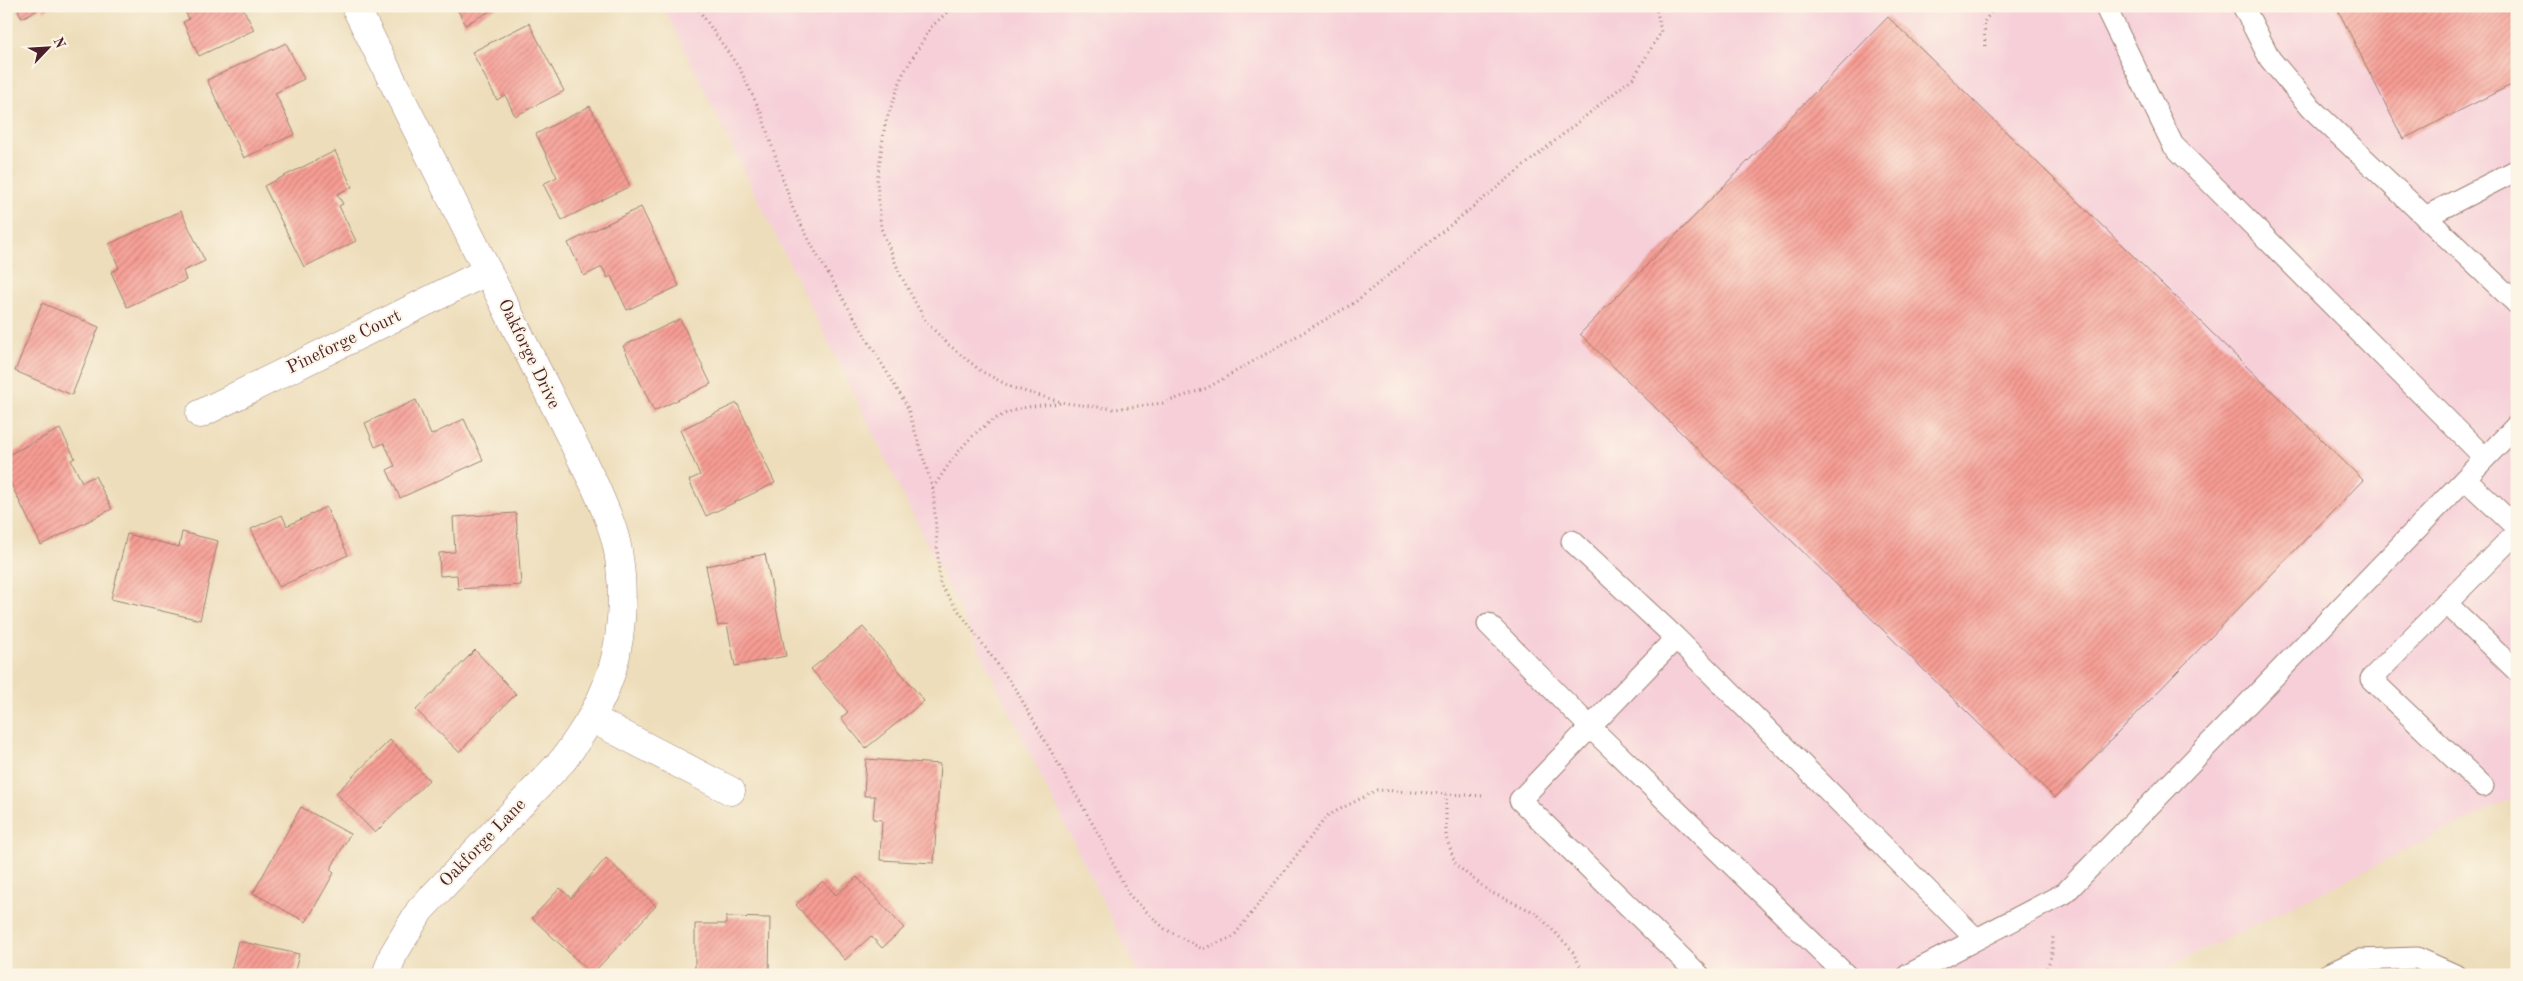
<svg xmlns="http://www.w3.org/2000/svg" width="2523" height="981" viewBox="0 0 2523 981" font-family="'Old Standard TT',serif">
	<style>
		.built { fill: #f6cfd9 }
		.building { fill: url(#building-hatch) }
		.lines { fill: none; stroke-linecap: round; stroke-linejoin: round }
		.lane-casing { stroke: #9c7e72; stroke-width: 23 }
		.street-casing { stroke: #9c7e72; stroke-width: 29 }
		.path { stroke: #9c7e72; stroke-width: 3; stroke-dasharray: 1 4; stroke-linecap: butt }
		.lane { stroke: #fff; stroke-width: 21 }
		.street { stroke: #fff; stroke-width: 28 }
		.labels { text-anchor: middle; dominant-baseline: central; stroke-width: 4; stroke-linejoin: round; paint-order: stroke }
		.street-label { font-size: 18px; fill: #4a1f2b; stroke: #fcf5e5 }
	</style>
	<defs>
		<pattern id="building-hatch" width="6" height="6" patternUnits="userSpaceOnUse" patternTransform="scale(1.25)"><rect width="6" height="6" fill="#f79d94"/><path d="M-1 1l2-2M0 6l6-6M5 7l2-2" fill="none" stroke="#ca7f79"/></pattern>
	</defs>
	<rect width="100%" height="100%" fill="#fcf5e5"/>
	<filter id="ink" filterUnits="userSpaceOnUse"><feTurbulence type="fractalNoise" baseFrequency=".02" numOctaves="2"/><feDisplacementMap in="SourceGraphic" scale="10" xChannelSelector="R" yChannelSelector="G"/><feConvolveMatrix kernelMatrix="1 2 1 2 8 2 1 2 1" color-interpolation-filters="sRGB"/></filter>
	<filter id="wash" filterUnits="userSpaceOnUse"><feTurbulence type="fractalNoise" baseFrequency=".0096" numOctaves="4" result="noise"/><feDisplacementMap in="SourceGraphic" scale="20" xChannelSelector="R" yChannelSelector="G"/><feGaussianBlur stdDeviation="1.12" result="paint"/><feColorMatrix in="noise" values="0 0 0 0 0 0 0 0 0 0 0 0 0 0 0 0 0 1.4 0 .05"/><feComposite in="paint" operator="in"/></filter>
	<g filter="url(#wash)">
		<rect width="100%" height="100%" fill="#edddba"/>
		<path class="built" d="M663,6H2517V796L2152,975H1139Z"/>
		<g id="blocks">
			<path class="building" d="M16,6H54L44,11L42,7L22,18Z
				M175,6H242L254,30L199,56L183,22L189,19L183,8L177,11Z
				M456,6H499L465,25Z
				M2336,6H2517V82L2403,139Z
				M1888,17L2363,480L2055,798L1580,334Z
				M529,23L564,91L515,116L505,95L497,100L472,52Z
				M286,43L304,79L275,93L295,134L244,158L207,80Z
				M590,106L630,186L562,220L543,184L557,177L536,134Z
				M335,151L352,187L337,194L343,204L339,206L356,241L304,267L264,186Z
				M641,207L679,286L627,310L611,276L608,278L602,267L584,276L568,243Z
				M181,211L205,261L183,271L186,280L127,307L111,272L119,268L109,244Z
				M42,303L99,327L72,395L15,371Z
				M680,319L711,384L654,411L623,346Z
				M416,400L431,435L464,419L483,460L400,498L387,470L395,466L384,443L375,447L365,423Z
				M737,403L775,483L706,516L689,480L700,475L680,430Z
				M60,429L75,458L71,460L82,482L95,476L112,509L41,545L6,474V456Z
				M326,507L348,555L279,587L251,529L282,515L287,526Z
				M516,513L521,585L458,589L457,575L440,576L439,553L455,552L453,517Z
				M182,532L218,541L200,620L111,599L127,534L179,547Z
				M765,554L786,656L735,666L727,624L718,626L706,566Z
				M863,627L924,701L866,748L841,718L848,712L811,669Z
				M475,650L516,694L459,752L416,710Z
				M390,740L429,780L375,833L336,793Z
				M866,759L940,764L934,863L880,860L882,820L873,819L875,796H864Z
				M301,807L350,834L330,870L334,873L306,922L253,893Z
				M606,858L656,906L592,974L532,918L560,888L571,898Z
				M857,877L904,928L882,948L871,936L845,960L796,905L823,881L836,895Z
				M726,917L770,918L769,975H695V924H726Z
				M238,941L299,954L294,975H230Z"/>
		</g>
	</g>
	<g filter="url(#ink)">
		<use href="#blocks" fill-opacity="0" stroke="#9c7e72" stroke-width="1"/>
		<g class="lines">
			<g class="lane-casing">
				<path id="lane" d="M2105,6L2173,145L2485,458
					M2243,6L2270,59L2312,109L2517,304
					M2425,217L2517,170
					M2465,479L2517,528
					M1572,541L1676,638
					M2446,603L2517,671
					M1488,624L1590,727L1846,975
					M2483,786L2371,679L2517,532
					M1699,975L1520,800L1676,638L1976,939
					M1908,975L2065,893L2517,425
					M2327,975L2359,960L2417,958L2455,975"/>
			</g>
			<g class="street-casing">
				<path id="street" d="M355,6L595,486C604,507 614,528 618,551C625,593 623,646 606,687C596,713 580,736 564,759L420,910L393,955L386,975
					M200,414L488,271
					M591,718L731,791"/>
			</g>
			<path class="path" d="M696,6L741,71L761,113L793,209L817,255L907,406L933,489L940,585L1016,690L1099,835L1129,895L1165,929L1202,949L1233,937L1327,816L1377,790L1484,796
				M954,6L931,27L903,74L885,124L877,181L881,228L900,274L926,322L949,345L981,371L1013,388L1065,403L1115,409L1163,403L1207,388L1354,303L1634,77L1661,32L1656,6
				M1985,46L1984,22L1995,6
				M933,488C955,454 978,420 1019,409C1033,405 1048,405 1062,403
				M1446,794V837L1456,865L1490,892L1536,913L1571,949L1585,975
				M2040,975C2052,966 2053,948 2053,934"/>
			<use href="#lane" class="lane"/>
			<use href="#street" class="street"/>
		</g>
	</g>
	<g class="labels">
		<g class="street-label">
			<text transform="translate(344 342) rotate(-26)">Pineforge Court</text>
			<text transform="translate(529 354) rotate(64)">Oakforge Drive</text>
			<text transform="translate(483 843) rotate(-46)">Oakforge Lane</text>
		</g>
	</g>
	<rect width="2523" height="981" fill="none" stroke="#fcf5e5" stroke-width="25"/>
	<g transform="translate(48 48) rotate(65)" stroke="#fcf5e5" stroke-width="4" paint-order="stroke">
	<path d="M0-4L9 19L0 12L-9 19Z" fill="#4a1f2b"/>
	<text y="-8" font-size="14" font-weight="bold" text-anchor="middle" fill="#4a1f2b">N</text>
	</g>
</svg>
